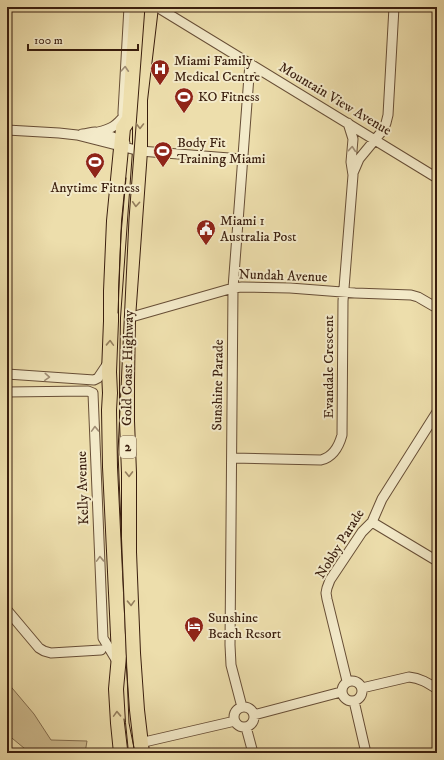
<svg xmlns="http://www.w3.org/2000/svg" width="444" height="760" viewBox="0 0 444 760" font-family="'IM FELL DW Pica',serif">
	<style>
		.green { fill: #cfbd91; stroke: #846e50 }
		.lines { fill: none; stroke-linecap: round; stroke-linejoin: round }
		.minor-casing { stroke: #674e36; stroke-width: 11 }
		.highway-casing { stroke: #3a1e0e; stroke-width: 16 }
		.minor { stroke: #f3eac9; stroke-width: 9 }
		.highway { stroke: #eddeac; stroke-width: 14 }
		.tram { stroke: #3a1e0e; stroke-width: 1 }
		.oneway { stroke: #a08e75 }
		.oneway2 { stroke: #947e5d }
		.labels { text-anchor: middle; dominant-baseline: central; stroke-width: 4; stroke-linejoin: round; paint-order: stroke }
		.shield { fill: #f3eac9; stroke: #725b46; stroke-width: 1 }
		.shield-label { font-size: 13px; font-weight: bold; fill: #3a1e0e }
		.poi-label { font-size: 14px; fill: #3a1e0e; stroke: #f3eac9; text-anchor: start }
		.street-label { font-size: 14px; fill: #3a1e0e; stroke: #f3eac9 }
	</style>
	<rect width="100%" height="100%" fill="#eddeac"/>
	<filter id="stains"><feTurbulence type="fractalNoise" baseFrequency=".005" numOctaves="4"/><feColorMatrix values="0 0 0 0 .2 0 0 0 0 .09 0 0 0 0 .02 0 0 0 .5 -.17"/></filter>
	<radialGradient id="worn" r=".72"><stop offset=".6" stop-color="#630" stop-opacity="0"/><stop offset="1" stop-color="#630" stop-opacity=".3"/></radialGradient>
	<path class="green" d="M7,682L34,714L51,740L87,741L85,753H30L7,734Z"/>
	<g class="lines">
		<g class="minor-casing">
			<path id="minor" d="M157,7L437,178
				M127,118L123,114V112L129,7
				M7,130L59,133L77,135L140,151L242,159
				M98,132C111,129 116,126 124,116
				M82,134C87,134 91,132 95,132C106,133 116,138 125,143
				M353,173L359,159L383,130L386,123L388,115L394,7
				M128,318L233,288L242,287L290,288L355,293L411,295L418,297L437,308
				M7,374L94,380L98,378L108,363
				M7,392L88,391L93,393L103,638L118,663
				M232,458L321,460C333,457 339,446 342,435L343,301L353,175L351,162L353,139L348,123
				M372,522L437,561
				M7,610L39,648L44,651L51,653L101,650
				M342 691a10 10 0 1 1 20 0a10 10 0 1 1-20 0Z
				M347,681L327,599L326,593L327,588L330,580L362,532L372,522L382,499L437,412
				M362,688L409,677C420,678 428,683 437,689
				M354,701L366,753
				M234 717a10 10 0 1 1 20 0a10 10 0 1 1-20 0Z
				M242,707L231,665L230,645L233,288L250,63
				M254,715L341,692
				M246,727L253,753
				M140,743L235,721"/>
		</g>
		<g class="highway-casing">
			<path id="highway" d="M121,753L118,723L116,689L119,656L110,467L109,410L110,393L109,372L111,321V291L114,221L123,128L129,119L137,7
				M142,753L137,710L133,653L129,552V473L127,421V381L128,318L140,151V100L151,7"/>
		</g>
		<use href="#minor" class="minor"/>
		<use href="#highway" class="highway"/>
		<path class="tram" d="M118,313L121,234L126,178
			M124,719L128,753
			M135,753L129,723L118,452L129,219L145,7"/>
	</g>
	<defs><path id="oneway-chevron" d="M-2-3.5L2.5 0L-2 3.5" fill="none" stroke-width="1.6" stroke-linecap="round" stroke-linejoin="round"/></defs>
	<g class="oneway">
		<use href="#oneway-chevron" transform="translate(125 69) rotate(-87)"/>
		<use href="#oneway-chevron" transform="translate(352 149) rotate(-85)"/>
		<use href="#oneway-chevron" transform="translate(47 377) rotate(4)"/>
		<use href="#oneway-chevron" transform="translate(95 429) rotate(-92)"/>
		<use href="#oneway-chevron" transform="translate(100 559) rotate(-92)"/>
	</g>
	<g class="oneway2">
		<use href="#oneway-chevron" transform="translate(140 126) rotate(90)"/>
		<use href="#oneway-chevron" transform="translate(136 204) rotate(94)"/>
		<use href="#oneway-chevron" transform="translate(110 343) rotate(-88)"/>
		<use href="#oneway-chevron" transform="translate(129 474) rotate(89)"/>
		<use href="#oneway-chevron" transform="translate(131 603) rotate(88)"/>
		<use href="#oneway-chevron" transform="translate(117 714) rotate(-92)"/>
	</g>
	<defs>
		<g id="hospital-pin" transform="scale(1)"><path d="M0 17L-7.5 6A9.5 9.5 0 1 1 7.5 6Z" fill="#8f2418" stroke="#f3eac9"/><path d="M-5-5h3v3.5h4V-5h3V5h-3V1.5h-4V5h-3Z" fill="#fff"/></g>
		<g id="stadium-pin" transform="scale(1)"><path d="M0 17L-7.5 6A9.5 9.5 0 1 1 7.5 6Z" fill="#8f2418" stroke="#f3eac9"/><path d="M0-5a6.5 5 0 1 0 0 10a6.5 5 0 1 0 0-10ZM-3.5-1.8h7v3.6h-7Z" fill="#fff"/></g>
		<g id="civic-pin" transform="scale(1)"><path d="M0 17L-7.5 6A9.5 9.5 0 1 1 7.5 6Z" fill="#8f2418" stroke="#f3eac9"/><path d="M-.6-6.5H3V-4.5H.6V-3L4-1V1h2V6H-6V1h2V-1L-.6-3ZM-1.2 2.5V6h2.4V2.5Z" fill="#fff"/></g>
		<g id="hotel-pin" transform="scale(1)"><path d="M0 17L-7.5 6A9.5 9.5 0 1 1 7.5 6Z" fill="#8f2418" stroke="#f3eac9"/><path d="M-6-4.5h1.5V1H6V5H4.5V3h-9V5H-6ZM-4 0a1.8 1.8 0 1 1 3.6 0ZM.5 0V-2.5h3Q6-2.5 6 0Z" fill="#fff"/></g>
	</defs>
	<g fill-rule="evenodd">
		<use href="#hospital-pin" x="160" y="69"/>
		<use href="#stadium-pin" x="184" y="97"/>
		<use href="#stadium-pin" x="163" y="151"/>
		<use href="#stadium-pin" x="95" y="162"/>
		<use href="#civic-pin" x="206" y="229"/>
		<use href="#hotel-pin" x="194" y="626"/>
	</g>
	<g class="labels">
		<rect class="shield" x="120" y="436" width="16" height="22" rx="3"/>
		<g class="shield-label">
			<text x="128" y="447">2</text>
		</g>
		<g class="poi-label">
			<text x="174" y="61">Miami Family<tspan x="174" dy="16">Medical Centre</tspan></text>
			<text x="198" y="97">KO Fitness</text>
			<text x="177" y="143">Body Fit<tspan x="177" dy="16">Training Miami</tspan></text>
			<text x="95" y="188" text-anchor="middle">Anytime Fitness</text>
			<text x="220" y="221">Miami 1<tspan x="220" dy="16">Australia Post</tspan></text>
			<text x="208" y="618">Sunshine<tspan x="208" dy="16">Beach Resort</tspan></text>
		</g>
		<g class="street-label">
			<text transform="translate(335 99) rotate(31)">Mountain View Avenue</text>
			<text transform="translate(283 276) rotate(2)">Nundah Avenue</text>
			<text transform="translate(329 367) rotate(-90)">Evandale Crescent</text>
			<text transform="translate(128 368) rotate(-89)">Gold Coast Highway</text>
			<text transform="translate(218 385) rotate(-89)">Sunshine Parade</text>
			<text transform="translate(83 488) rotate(-92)">Kelly Avenue</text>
			<text transform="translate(340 544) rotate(-58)">Nobby Parade</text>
		</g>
	</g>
	<rect width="444" height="760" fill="none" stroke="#eddeac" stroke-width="24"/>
	<rect x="8" y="8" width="428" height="744" fill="none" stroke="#3a1e0e" stroke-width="2"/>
	<rect x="12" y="12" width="420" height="736" fill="none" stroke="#3a1e0e"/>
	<path d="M28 44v6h110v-6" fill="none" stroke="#3a1e0e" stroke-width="2"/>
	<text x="34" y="44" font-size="12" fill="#3a1e0e" stroke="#f3eac9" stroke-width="3" paint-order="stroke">100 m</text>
	<rect width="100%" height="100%" filter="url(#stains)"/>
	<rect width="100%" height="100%" fill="url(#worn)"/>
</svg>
